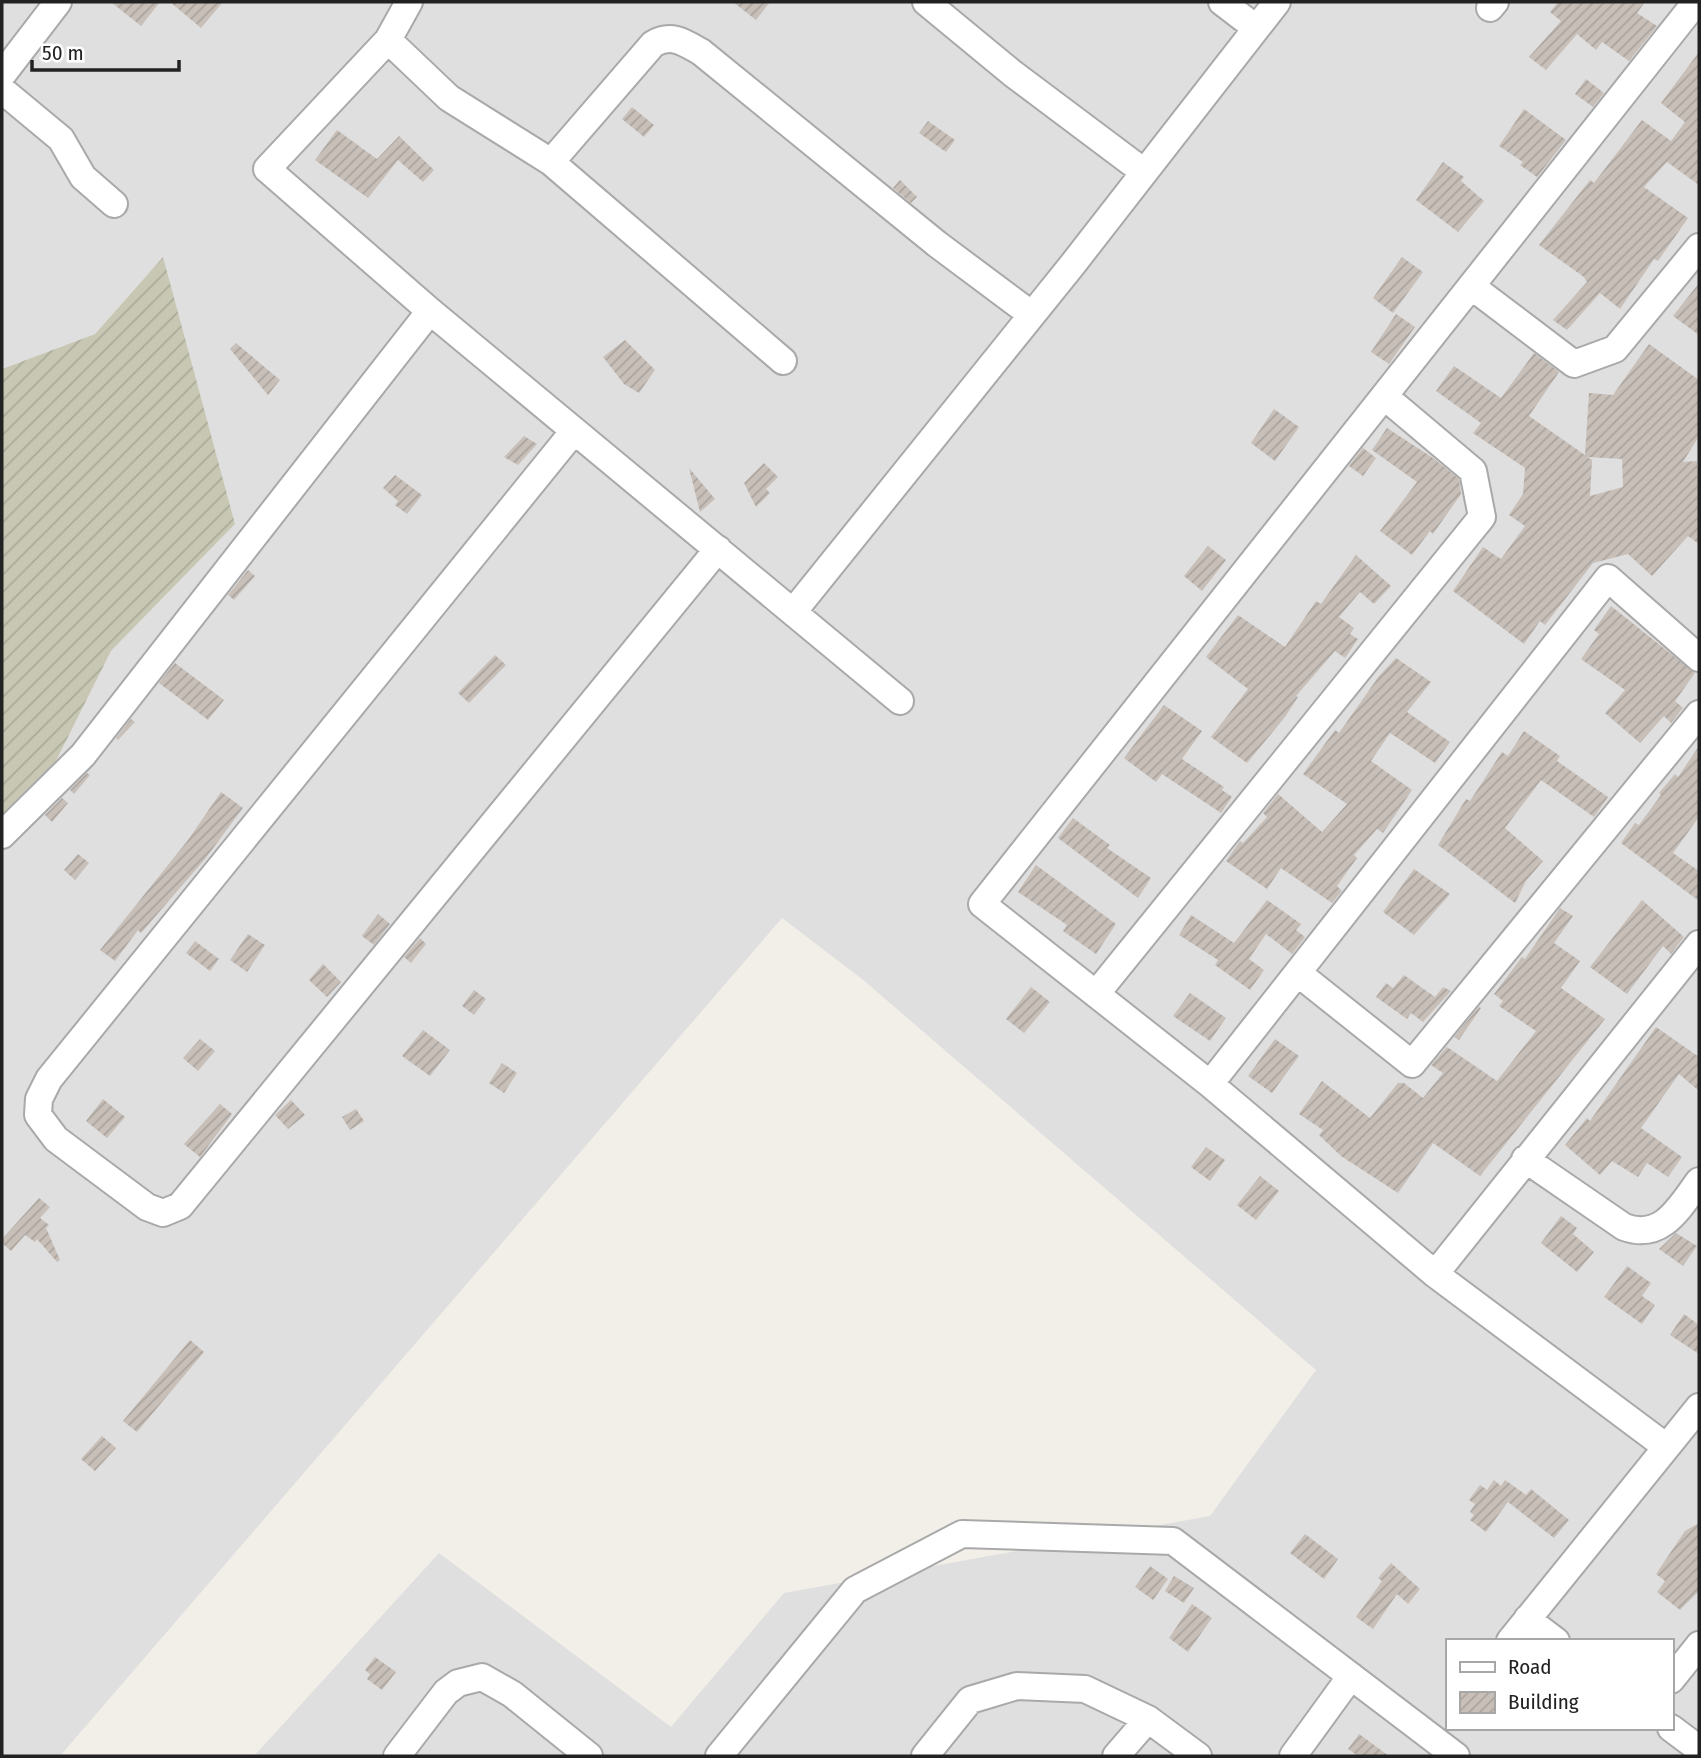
<svg xmlns="http://www.w3.org/2000/svg" width="1701" height="1758" viewBox="0 0 1701 1758" font-family="'Fira Sans Condensed',sans-serif">
	<style>
		.residential { fill: #e0dfdf; fill-rule: evenodd }
		.construction { fill: url(#construction-furrows) }
		.building { fill: url(#building-hatch); fill-rule: evenodd }
		.lines { fill: none; stroke-linecap: round; stroke-linejoin: round }
		.minor-casing { stroke: #a9a9a9; stroke-width: 30 }
		.minor { stroke: #fff; stroke-width: 26 }
	</style>
	<defs>
		<pattern id="construction-furrows" width="10" height="10" patternUnits="userSpaceOnUse" patternTransform="scale(1.75)"><rect width="10" height="10" fill="#c7c7b4"/><path d="M-1 1l2-2M0 10L10 0M9 11l2-2" fill="none" stroke="#abab9a"/></pattern>
		<pattern id="building-hatch" width="6" height="6" patternUnits="userSpaceOnUse" patternTransform="scale(1.75)"><rect width="6" height="6" fill="#c7bfb8"/><path d="M-1 1l2-2M0 6l6-6M5 7l2-2" fill="none" stroke="#aba49e"/></pattern>
	</defs>
	<rect width="100%" height="100%" fill="#f2efe9"/>
	<path class="residential" d="M2,2H1699V1756H254L439,1553L671,1727L784,1593L1210,1516L1316,1370L862,979L782,918L60,1756H2V815L48,777L111,651L235,524L162,258L95,334L2,369ZM1447,1641H1671V1728H1447Z"/>
	<path class="construction" d="M163,257L235,524L111,651L48,777L2,815V369L95,334Z"/>
	<path class="building" d="M111,2H160L141,26Z
		M170,2H223L201,28Z
		M733,2H770L756,20Z
		M1558,2H1645L1637,13L1657,26L1629,61L1602,42L1596,50L1577,34L1546,70L1529,57L1561,21L1550,12Z
		M1699,52V185L1667,162L1644,187L1688,218L1658,261L1654,259L1620,309L1600,293L1567,330L1553,320L1587,282L1584,277L1539,245L1590,180L1594,183L1642,120L1671,141L1685,122L1661,103Z
		M1586,79L1604,93L1593,107L1575,94Z
		M632,107L654,125L644,137L622,119Z
		M1524,109L1566,140L1537,177L1520,165L1523,162L1499,146Z
		M928,121L955,140L946,152L919,133Z
		M337,130L377,159L399,136L434,170L423,182L398,160L368,198L315,160Z
		M1443,162L1464,177L1461,181L1484,201L1458,232L1416,200Z
		M900,180L917,197L911,203L893,188Z
		M1402,257L1423,272L1393,313L1373,298Z
		M1699,283V335L1673,316Z
		M1396,314L1415,327L1389,364L1371,352Z
		M625,340L655,370L639,393L624,384L603,357Z
		M236,343L280,380L268,395L230,349Z
		M1649,344L1699,380V436L1683,462L1697,461L1699,544L1688,536L1652,576L1628,554L1593,563L1545,625L1540,621L1524,644L1453,591L1483,547L1501,559L1525,526L1509,515L1523,494L1525,468L1473,433L1481,423L1436,391L1454,366L1501,398L1534,353L1559,372L1529,416L1585,455L1589,393L1613,395ZM1587,457L1622,459L1623,487L1590,496L1592,460Z
		M1274,409L1299,427L1275,461L1251,443Z
		M1387,428L1433,458L1459,479L1461,494L1433,534L1430,531L1412,555L1380,531L1417,482L1372,450Z
		M524,436L537,444L518,465L504,457Z
		M1363,448L1376,458L1363,476L1349,466Z
		M764,463L778,477L766,489L770,493L756,507L744,483Z
		M689,468L715,499L700,512Z
		M395,475L422,495L407,514L395,505L398,501L383,488Z
		M1208,546L1226,560L1202,591L1184,576Z
		M1356,555L1391,586L1374,604L1360,592L1339,617L1354,628L1350,634L1358,639L1345,658L1335,651L1296,696L1298,697L1285,717L1247,763L1211,737L1248,689L1206,657L1238,615L1285,647L1316,601L1321,604Z
		M248,570L255,576L234,600L228,595Z
		M1611,606L1695,673L1675,701L1683,708L1671,723L1664,716L1640,743L1605,713L1625,690L1581,659L1599,634L1594,630Z
		M495,655L506,665L469,703L458,693Z
		M1396,658L1431,682L1407,712L1450,742L1435,763L1390,733L1371,761L1412,790L1383,833L1377,829L1354,855L1357,858L1337,886L1342,891L1332,903L1281,868L1267,889L1226,861L1240,841L1243,843L1267,817L1263,813L1278,794L1322,832L1347,804L1303,774L1335,730L1339,733L1379,676Z
		M175,663L224,700L208,720L159,683Z
		M1164,705L1202,731L1182,759L1224,787L1222,790L1232,797L1221,813L1162,774L1156,782L1124,758Z
		M131,719L135,722L118,740L116,738Z
		M1524,731L1560,756L1557,761L1608,797L1594,817L1541,780L1505,828L1543,861L1526,881L1515,903L1438,845L1466,799L1470,801L1502,752L1508,756Z
		M1699,746V817L1673,853L1699,871V901L1621,843L1635,823L1639,825L1661,795L1659,793L1675,774L1678,777Z
		M87,773L90,775L74,794L70,790Z
		M221,792L243,808L205,859L141,933L138,930L115,961L100,950L188,840Z
		M62,798L68,803L52,822L45,815Z
		M1073,818L1110,845L1107,848L1151,878L1138,898L1058,838Z
		M78,854L89,863L75,880L64,870Z
		M1036,865L1116,924L1096,954L1063,931L1067,925L1018,892Z
		M1414,869L1450,894L1414,935L1383,912Z
		M1267,900L1301,924L1296,930L1305,937L1292,954L1266,934L1249,959L1264,970L1250,990L1215,965L1218,960L1179,935L1191,915L1234,943Z
		M1642,900L1684,937L1671,954L1663,946L1627,994L1590,967Z
		M1560,908L1573,916L1554,943L1580,961L1561,988L1605,1019L1480,1176L1433,1143L1398,1193L1341,1156L1319,1135L1323,1130L1299,1114L1322,1081L1370,1118L1398,1083H1404L1423,1098L1443,1073L1431,1065L1447,1047L1497,1081L1536,1031L1499,1006L1503,1001L1494,994L1522,957L1525,959Z
		M378,914L390,924L374,945L362,936Z
		M248,934L265,945L247,972L230,960Z
		M420,938L426,944L411,963L404,957Z
		M195,941L219,959L210,971L186,953Z
		M323,964L341,982L327,997L309,980Z
		M1404,975L1435,997L1443,987L1451,991L1423,1022L1411,1013L1407,1019L1376,997L1386,983L1393,988Z
		M1031,987L1050,1002L1024,1033L1006,1019Z
		M474,990L486,999L474,1015L462,1006Z
		M1190,993L1226,1018L1210,1041L1173,1016Z
		M1479,1007L1481,1008L1459,1040L1454,1037Z
		M1656,1027L1699,1057V1091L1679,1074L1641,1128L1682,1157L1668,1177L1647,1163L1638,1177L1612,1161L1600,1175L1565,1145L1587,1118L1590,1121Z
		M423,1030L450,1050L430,1076L402,1056Z
		M200,1039L215,1051L198,1071L183,1058Z
		M1275,1039L1299,1056L1272,1093L1248,1076Z
		M502,1063L517,1073L504,1093L489,1083Z
		M103,1099L125,1117L107,1138L86,1121Z
		M291,1100L305,1115L288,1129L275,1115Z
		M220,1104L232,1114L200,1157L184,1144Z
		M356,1109L364,1121L350,1130L342,1117Z
		M1206,1147L1225,1160L1210,1181L1191,1167Z
		M1260,1176L1279,1191L1256,1220L1237,1205Z
		M39,1198L50,1207L40,1218L49,1225L46,1228L60,1260L57,1262L37,1239L35,1242L25,1235L11,1251L2,1243V1239Z
		M1561,1216L1577,1228L1573,1234L1594,1252L1577,1272L1541,1243Z
		M1676,1233L1697,1246L1683,1266L1659,1249Z
		M1627,1266L1651,1283L1642,1296L1655,1305L1642,1324L1604,1297Z
		M1684,1314L1699,1325V1354L1670,1335Z
		M190,1340L204,1352L137,1432L123,1421Z
		M102,1436L116,1448L95,1471L81,1459Z
		M1494,1480L1501,1486L1505,1480L1526,1495L1531,1489L1569,1520L1554,1538L1508,1502L1486,1532L1470,1520L1474,1515L1470,1512L1475,1504L1469,1500L1480,1485L1487,1490Z
		M1699,1523V1591L1680,1610L1657,1592L1665,1581L1656,1574L1685,1531Z
		M1305,1534L1338,1559L1324,1579L1290,1553Z
		M1391,1563L1420,1589L1408,1604L1397,1594L1373,1629L1356,1617L1382,1581L1378,1578Z
		M1150,1566L1168,1579L1153,1600L1135,1587Z
		M1174,1576L1194,1588L1184,1603L1165,1591Z
		M1192,1604L1212,1618L1188,1652L1169,1638Z
		M375,1657L396,1672L382,1690L367,1679L370,1674L365,1670Z
		M1359,1734L1389,1756H1358L1348,1749Z"/>
	<g class="lines">
		<g class="minor-casing">
			<path id="minor" d="M409,2L388,40L267,169L430,311L900,701
				M926,2L1012,73L1144,172
				M1222,2L1256,28
				M1490,8L1495,2
				M388,40L449,98L551,162L783,361
				M2,75L58,2
				M2,90L61,139L83,177L114,204
				M551,162L653,44C671,33 684,42 701,52L937,244L1032,315
				M1471,286L1574,364L1615,349L1699,247
				M574,431L49,1079L39,1099L38,1115L56,1139L147,1207L163,1213L180,1206L718,549
				M793,612L1073,264L1277,2
				M2,835L83,755L430,311
				M1299,974L1412,1064L1699,714
				M1096,994L1482,517L1473,471L1384,396
				M1210,1084L1608,578L1699,658
				M1525,1159L1624,1227C1662,1241 1679,1208 1699,1181
				M1435,1274L1699,944
				M1665,1446L1435,1274L1210,1084L982,904L1696,2
				M1527,1619L1556,1641
				M1510,1641L1699,1407
				M1671,1680L1699,1645
				M1671,1728L1699,1749
				M397,1756L446,1692L458,1683L482,1677L512,1694L589,1756
				M719,1756L855,1590L962,1534L1173,1541L1456,1756
				M925,1756L970,1700L1017,1686L1085,1689L1148,1719L1198,1756
				M1116,1756L1148,1719
				M1293,1756L1351,1676"/>
		</g>
		<use href="#minor" class="minor"/>
	</g>
	<rect width="1701" height="1758" fill="none" stroke="#222222" stroke-width="7"/>
	<rect x="1446" y="1639" width="228" height="91" fill="#ffffff" stroke="#a7a7a7" stroke-width="2"/>
	<rect x="1460" y="1662" width="35" height="10" fill="#ffffff" stroke="#a7a7a7" stroke-width="2"/>
	<text x="1508" y="1674" font-size="21" fill="#222222">Road</text>
	<rect x="1460" y="1692" width="35" height="21" fill="url(#building-hatch)" stroke="#a7a7a7" stroke-width="2"/>
	<text x="1508" y="1709" font-size="21" fill="#222222">Building</text>
	<path d="M32 60v10h147v-10" fill="none" stroke="#222222" stroke-width="3.5"/>
	<text x="42" y="60" font-size="21" fill="#222222" stroke="#ffffff" stroke-width="5" paint-order="stroke">50 m</text>
</svg>
